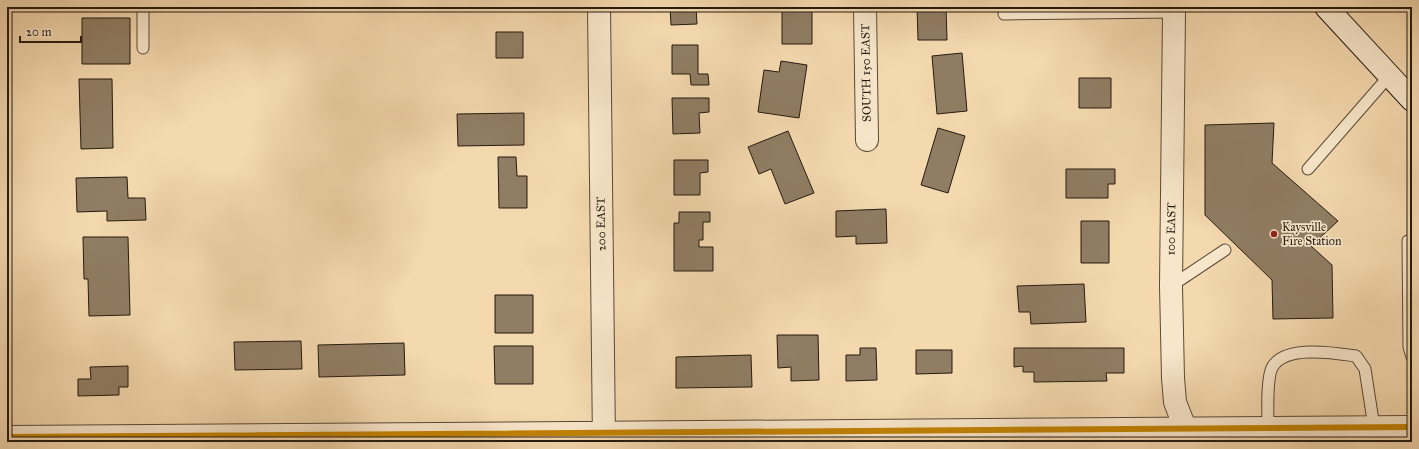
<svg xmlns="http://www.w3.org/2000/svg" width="1419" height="449" viewBox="0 0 1419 449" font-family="'IM FELL Great Primer',serif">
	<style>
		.building { fill: #907d63; stroke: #241b11 }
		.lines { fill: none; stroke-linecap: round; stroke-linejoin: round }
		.service-casing { stroke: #584a38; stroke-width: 13 }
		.minor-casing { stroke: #584a38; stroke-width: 24 }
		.secondary-casing { stroke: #241b11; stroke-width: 24 }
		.service { stroke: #f8e6ca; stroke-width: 11 }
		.minor { stroke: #f8e6ca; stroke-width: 22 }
		.secondary { stroke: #f8e6ca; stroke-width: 22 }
		.bus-1-casing { stroke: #f8e6ca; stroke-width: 9 }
		.bus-1 { stroke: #c28304; stroke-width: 6 }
		.poi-dot { fill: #8f2418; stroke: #f8e6ca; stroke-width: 1.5 }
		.labels { text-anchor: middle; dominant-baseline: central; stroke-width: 3.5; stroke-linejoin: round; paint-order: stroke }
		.street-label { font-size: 12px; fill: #241b11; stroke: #f8e6ca }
		.poi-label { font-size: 12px; fill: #241b11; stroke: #f8e6ca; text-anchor: start }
	</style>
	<rect width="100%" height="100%" fill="#f4d8ae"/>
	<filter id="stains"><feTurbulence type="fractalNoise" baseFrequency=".005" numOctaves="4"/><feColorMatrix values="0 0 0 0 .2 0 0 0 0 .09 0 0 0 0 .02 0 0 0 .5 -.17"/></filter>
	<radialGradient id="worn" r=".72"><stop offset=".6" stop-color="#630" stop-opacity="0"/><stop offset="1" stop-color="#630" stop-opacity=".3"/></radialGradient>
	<path class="building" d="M670,7H696L697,24L671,25Z
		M782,7H812V44H782Z
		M917,7H946L947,40H918Z
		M82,18H130V64H82Z
		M496,32H523V58H496Z
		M672,45H698V74H708L709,85H691L690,74H672Z
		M962,53L967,111L937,114L932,56Z
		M781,61L807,65L799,118L758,112L764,70L779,72Z
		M1079,78H1111V108H1079Z
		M79,79H112L113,148L81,149Z
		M672,98H709V112L699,113L700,133L673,134Z
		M524,113V145L458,146L457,114Z
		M1274,123L1272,163L1338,221L1311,246L1332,265L1333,318L1273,319L1272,280L1205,215V125Z
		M938,128L965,136L948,193L921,185Z
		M788,131L814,193L785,204L771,169L759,174L748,147Z
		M498,157H516L517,176H527V208H499Z
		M674,160H708V172L700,173V195H674Z
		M1066,169H1115V184H1108V198H1066Z
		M127,177L128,198H145L146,220L107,221V211L77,212L76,178Z
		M886,209L887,243L856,244V236L836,237V211Z
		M679,212H710V222H703V240H699V247H713V271H674V223H679Z
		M1081,221H1109V263H1081Z
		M83,237H128L130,315L89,316L88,279H84Z
		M1084,284L1086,322L1031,324L1030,312H1019L1017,286Z
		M495,295H533V333H495Z
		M777,335H818L819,380L791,381V367L778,368Z
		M301,341L302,369L235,370L234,342Z
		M404,343L405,375L319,377L318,345Z
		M494,346H533V384H495Z
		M860,348H876L877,380L846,381V355H860Z
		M1014,348H1124V373H1106L1107,381L1034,382V372H1023V366L1014,367Z
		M916,350H952V373L916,374Z
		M751,355L752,387L676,388V357Z
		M128,366V387H119V395L78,396V379H91L90,367Z"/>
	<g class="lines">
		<g class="service-casing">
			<path id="service" d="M1004,14L1174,12
				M143,48V7
				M1308,169L1390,75
				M1412,240L1408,241L1409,347L1412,357
				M1171,286L1225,250
				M1268,428C1268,415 1266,376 1273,366C1287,345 1334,353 1356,356L1365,369L1374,427"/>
		</g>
		<g class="minor-casing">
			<path id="minor" d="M599,7L604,442
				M865,7L867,140
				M1174,12L1171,286L1173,378L1175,402L1190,441
				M7,437L1412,427"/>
		</g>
		<g class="secondary-casing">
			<path id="secondary" d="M1326,7L1412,100"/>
		</g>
		<use href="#service" class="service"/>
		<use href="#minor" class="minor"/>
		<use href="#secondary" class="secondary"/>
		<g class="bus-1-casing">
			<path id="bus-1" d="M7,437L1412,427"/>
		</g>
		<use href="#bus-1" class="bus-1"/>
	</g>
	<circle class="poi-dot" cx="1274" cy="234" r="4"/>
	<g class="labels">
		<g class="street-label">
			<text transform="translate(866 73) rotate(-91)">SOUTH 150 EAST</text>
			<text transform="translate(601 224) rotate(-91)">200 EAST</text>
			<text transform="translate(1171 229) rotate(-89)">100 EAST</text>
		</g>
		<g class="poi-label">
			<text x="1282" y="227">Kaysville<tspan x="1282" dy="14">Fire Station</tspan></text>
		</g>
	</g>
	<rect width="1419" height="449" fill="none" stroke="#f4d8ae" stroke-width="24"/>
	<rect x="8" y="8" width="1403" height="433" fill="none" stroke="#241b11" stroke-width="2"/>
	<rect x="12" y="12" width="1395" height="425" fill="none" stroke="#241b11"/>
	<path d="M20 36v6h61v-6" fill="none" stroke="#241b11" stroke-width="2"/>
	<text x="26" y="36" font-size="12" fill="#241b11" stroke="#f8e6ca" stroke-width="3" paint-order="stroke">20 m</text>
	<rect width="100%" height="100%" filter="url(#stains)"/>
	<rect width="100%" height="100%" fill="url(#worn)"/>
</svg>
